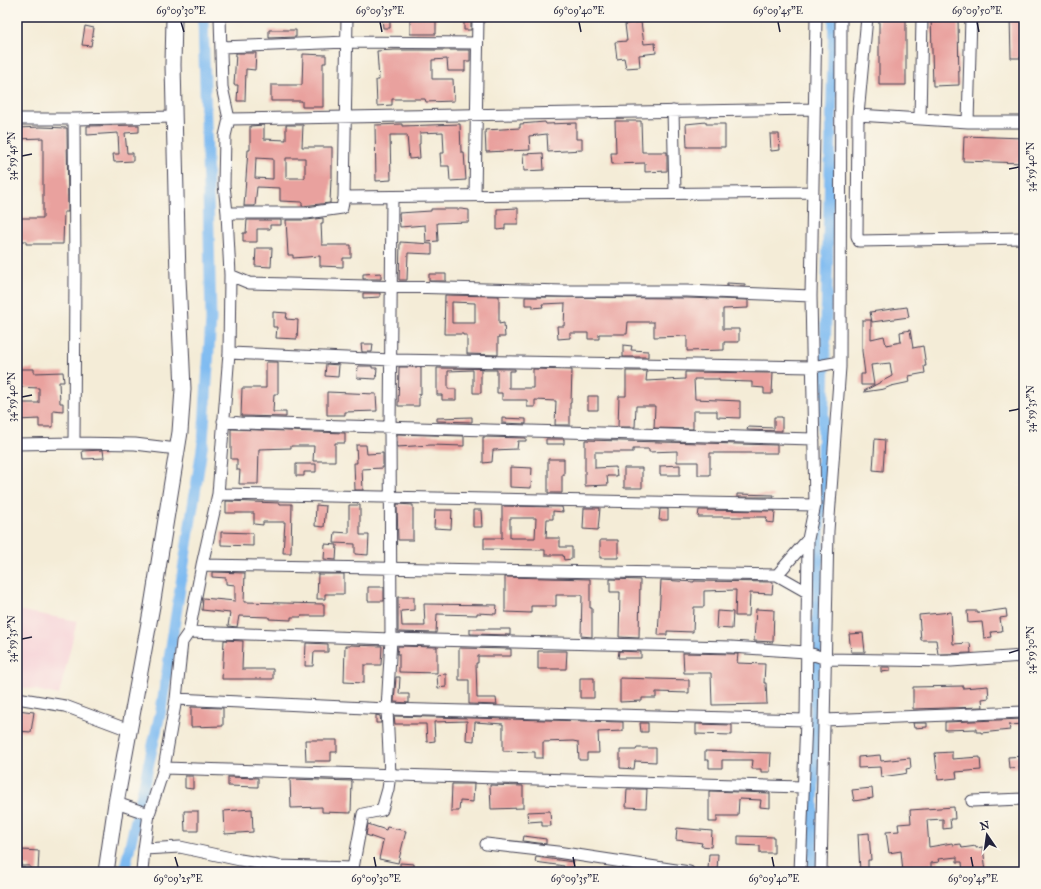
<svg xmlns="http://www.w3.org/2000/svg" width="1041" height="889" viewBox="0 0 1041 889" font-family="'IM FELL Great Primer',serif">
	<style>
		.built { fill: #f6cfd6 }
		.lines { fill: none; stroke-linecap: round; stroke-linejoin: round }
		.canal { stroke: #7fbbf1; stroke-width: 11 }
		.building { fill: #e9a19e; fill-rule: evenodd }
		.street-casing { stroke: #424052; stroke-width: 13 }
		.secondary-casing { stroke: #424052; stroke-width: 17 }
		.street { stroke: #fff; stroke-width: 11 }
		.secondary { stroke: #fff; stroke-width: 15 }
		.ticks { fill: none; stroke: #22223b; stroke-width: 1.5 }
		.neatline { fill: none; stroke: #22223b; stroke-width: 1.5 }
		.ticks-label { font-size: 10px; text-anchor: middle; fill: #22223b }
	</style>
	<rect width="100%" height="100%" fill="#fbf7ec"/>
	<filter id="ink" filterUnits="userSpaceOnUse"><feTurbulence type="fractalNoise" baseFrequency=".025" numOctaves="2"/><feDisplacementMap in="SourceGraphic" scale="8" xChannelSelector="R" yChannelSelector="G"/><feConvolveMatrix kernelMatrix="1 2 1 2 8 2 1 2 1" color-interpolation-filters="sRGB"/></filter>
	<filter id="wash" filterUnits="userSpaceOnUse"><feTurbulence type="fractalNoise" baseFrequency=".012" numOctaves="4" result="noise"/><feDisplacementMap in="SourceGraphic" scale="16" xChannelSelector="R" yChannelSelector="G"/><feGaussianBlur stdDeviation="0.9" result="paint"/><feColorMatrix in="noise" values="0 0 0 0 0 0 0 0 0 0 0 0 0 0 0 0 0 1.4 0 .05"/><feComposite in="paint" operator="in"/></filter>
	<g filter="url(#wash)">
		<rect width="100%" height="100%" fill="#f4ecd7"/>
		<path class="built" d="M17,610L77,621L59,695L17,686Z"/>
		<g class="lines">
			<path class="canal" d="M124,872L161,710L203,442L211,319L208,191L203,17
				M812,872L819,544L824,397L834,17"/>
		</g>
		<g id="blocks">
			<path class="building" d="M382,17H390V28H383Z
				M410,17H436V34H410Z
				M464,17H471V30H464Z
				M879,17H906V85H879Z
				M931,17H958L959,85L933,86Z
				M1010,17H1024V58H1011Z
				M641,22L644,44L655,43L656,53L639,55L640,67L626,68L624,58L617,59L615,42L627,41L625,24Z
				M85,26L94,28L91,46L82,45Z
				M269,30H296V37L269,38Z
				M394,50H470V61H465V71H448L447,59L432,60V79H453L454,101L426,102L425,99H392V105L377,106L376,80H379L377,51Z
				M236,53H256L255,70L246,69L245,101H237L238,85H234Z
				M303,54L326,55V63H323V107H302V101H271V85H302Z
				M615,121H641L642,152H667V171L645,172V163L612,164L611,153H616Z
				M545,122L546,124L576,123V139H582V150L548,152L547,134L529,136L530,150L486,152L485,130L520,128V124Z
				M706,122V124H725V147H687L686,124Z
				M402,124V126L460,124L461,152H464L466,180L450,181L449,166H441L440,153H444L443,132L420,133V144H419L420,158L409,159L407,135H390L391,180L376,181L375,125Z
				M139,125V132L125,133L127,153H133V161L114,162L113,154H119L118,133L87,135V126Z
				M264,125V139L286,140V125H303L302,147H332V179H331L330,203L302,206V202L280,201V188L257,187L255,206H244L248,150H250V126ZM256,158L273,159V179L255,178ZM286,158H305V178H286Z
				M41,127L67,128L68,212H64L63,244H26V241H21V218H43V138L17,139V128Z
				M770,134H779L780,150L771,151Z
				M964,136L1024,138V163L963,161Z
				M543,153L544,170L524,171L523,154Z
				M518,208V224H505V229L497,230V209Z
				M431,209H461L469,210V222L437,223L438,241L426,242L425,225L400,227L399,213L431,211Z
				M323,218V223H321L322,245H351V258H343V267L320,266V256L293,258V255H288L286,220H307Z
				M247,220H281V225H270V229H257V242H243V233H246Z
				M400,242L432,244V254L408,253L407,280H399Z
				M256,248H272L271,267L255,266Z
				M381,273V279H363V274Z
				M429,274H446V281H429Z
				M727,283L745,284V286H727Z
				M363,293H380V297L363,298Z
				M445,295L499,296V324L504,323L505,337H498V355L467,354V335H463V334H444ZM452,302L475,303V323H452Z
				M525,297L687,298L748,300V308L723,309V329H739V342H724V350L687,351V336L654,337V322H628L627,334H599V339H588V333H570V338L558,339L557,326H564L565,303L542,304L543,307L533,308V305H525Z
				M907,307L909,317L872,322L870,312Z
				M273,312L287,313L286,319L298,320L297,339L276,338L277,327H273Z
				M862,320H871V339L884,336L886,345L901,342L900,332L910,330L913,348L923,346L926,366H924L925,373L909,376L910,382L891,386L884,389L864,392V391L892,376L890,363L871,365L874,385H861V374H865L862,351Z
				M361,344H373L372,352H362Z
				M623,345L632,346L631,350L648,351V357H623Z
				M266,362H278V394H274L273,412H286V417L241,416L242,388H266Z
				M326,364L339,365L338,377L325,376Z
				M358,366H372V368H377L376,379L357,378Z
				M399,367H421V394H419V406H398Z
				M437,368L515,369V371H509V388H533V369L572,370L571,403H570V425H555L556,401L535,400V407H527V400H502V393H497V370H481V393H473V370L448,371V389H456V400H442V395H437Z
				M17,369H34V373L63,372L64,382H59L60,403H63V411L53,410V427H39V419L17,420V403H39V388L17,387Z
				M626,371H647L646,381L685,379V372L773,373L772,394H764V388L752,387V382L719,381V379H694L695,399L740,401V418L717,417V411H693V429L654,428L655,406H636L635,427H618L619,396H626Z
				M327,392L376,394L377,411L345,412V415H327Z
				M588,396H598V410H588Z
				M472,417V422L437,421V418Z
				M774,417H782V431L747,430L748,427L774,428Z
				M502,418L526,419V424L502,423Z
				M231,429L345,433V443H335V461H313L314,446H291V448L259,449L258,484H239L240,470H237V459H231Z
				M397,434L464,436V446L431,445L397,447Z
				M483,437L526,438V441H518L517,449L493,450L492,462L483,463Z
				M546,439H564V444H546Z
				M875,439L885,440L883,471L873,470Z
				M585,440L777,445V453H710V475H698V462H677V451L649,452V449H633V452H595V468L616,467L617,476H607L608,485L585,486Z
				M356,445H366L367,454L383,453V468L362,469L363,490H355L354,463H357Z
				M103,450L104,458L83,459L82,451Z
				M548,459H564V475H562V493H548Z
				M296,464H316V472H304V476H296Z
				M680,465V475H660V466Z
				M510,467L532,468L531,488L510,487Z
				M624,468H642V488H624Z
				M737,494L774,495V497H737Z
				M226,501L280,503V504H292L291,553H283L285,522H263V525L254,524V513H226Z
				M397,504L413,505V540H398Z
				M316,505L326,506L324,527L315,526Z
				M349,505H360V535H369L368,555L355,554V544L334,543L335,532L349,533Z
				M502,506L562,507L563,512L553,511V519H547L546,538H560V547H572V559L564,560L563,555H545V550L484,549V538H502ZM510,518H536L535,538H510Z
				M584,508H600L598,530L583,529Z
				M660,509H668V520H659Z
				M435,510H452L451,529L434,528Z
				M473,510H481L482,527H473Z
				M699,510L775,511L774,523L766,522L767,517H698Z
				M221,532L253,533V546L221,545Z
				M600,540H618V558H600Z
				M325,544L337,545L336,560L324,559Z
				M212,572L245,573L244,602L324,604V616H301V617H291V620L269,619V617L239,616L237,627L228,626L230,613L202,610L203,598L235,601V585L226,584V578L212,577Z
				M318,574H344V594H325V599H317Z
				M505,577L590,579V608H592V637L581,636L582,595H556V606H531V613L505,612Z
				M610,579L640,580L639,638L619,637L620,592H610Z
				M661,580L694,582V581L773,582L772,594L750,593L749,616H735L736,590L704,591V607H694L693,632L667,631V635H658Z
				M368,587H384V601H368Z
				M398,597H414V610L401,611L402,626H425L424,604L497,605L496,614L477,613V615L437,614L436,633L398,632Z
				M756,609L774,610L773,642L754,641Z
				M1006,609L1007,617L1000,618L1002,631L991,632L992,637L984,638L982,622L968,623L967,611H978V613Z
				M717,611L733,612L732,629L716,628Z
				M951,612L953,644L970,643L971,653L938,654L936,640H921L919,615Z
				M470,629H510V635L470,634Z
				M863,633L865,652H851L849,634Z
				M224,640L243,641L242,669H273V679H222Z
				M306,643L328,644V652H314L313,666H305Z
				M350,645L382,646L381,665H364V683L344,682L345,646H350Z
				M398,646L437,647V673L399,672V654H397Z
				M459,648L511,649V656H478V663H476L477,698H496L497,705L469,704V680H459Z
				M538,651H567L566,669H538Z
				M619,651L641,652V658H618Z
				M683,653L738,654L737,663L765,664L764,683H766L767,704L712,705L711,673H684Z
				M881,667H890V671L881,672Z
				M446,674V687L438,688L437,675Z
				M396,677H400L399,694H409V703L394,702Z
				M580,678H594V698H580Z
				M620,678L689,680V693L656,692V698H642V701L620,702Z
				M963,686V688L988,686L989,698L982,699L983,707L913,709V687Z
				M191,707L223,708V726L191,727Z
				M17,710L34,712L31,732L17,731Z
				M376,715L380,716L381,723H376Z
				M394,716L623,722V731L598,732L599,753H587V760H579L578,742L573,741L543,742V758H535V752L503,751V724L475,722L474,741L466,740L467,721L434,722L435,741L427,742L426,724H395Z
				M1024,719V724L1009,725L1010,730L981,733V732H976V729L945,730V722Z
				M640,723H648V732H641Z
				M913,723H927V727L914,728Z
				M696,724L732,725V735L696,734Z
				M305,740H337V752H331V761H306Z
				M637,748H656V762L635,761L634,769L620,768V750H636Z
				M705,751L771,753L770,772H761V769H752L753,760H722V768H709V760H705Z
				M952,752V759L980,757L981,770L956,772L957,778L938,780L935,753Z
				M880,755L881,761L910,758L911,768L906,769L907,773L903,774L881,777L880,767L858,768V757Z
				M1024,756V767L1009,768L1008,757Z
				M185,776H193V789L185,788Z
				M228,777L258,778V787L228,786Z
				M290,779L352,781L351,813L322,812V807L291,808Z
				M452,784H474L473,802L460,801L459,811H451Z
				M490,785L523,786V808L491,809Z
				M872,788L873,798L854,801L852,790Z
				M627,789H647L646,808L626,807Z
				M709,791L770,793V808L760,807L761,800L739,799L738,816H717V822H709Z
				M954,807L955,819H950L951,828L943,829V819L927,820L929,847L952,843L953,845L961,844L962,848L976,846V848L983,847L986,872H963L962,862H957V857L938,859L939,862L931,863V872H903L901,851L889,853L886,832L899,831L898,824L911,823L910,810Z
				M252,809L253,832L225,834L224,811Z
				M184,811H198V831H185Z
				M550,811L551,826H542V821L528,822L527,812Z
				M368,824L386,830L387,827L406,831L398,863L379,859L383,841L366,835Z
				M677,828L712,831L711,847L701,846L702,843L695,842L676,840Z
				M869,833L871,860H868V872H860L858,834Z
				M524,836L546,839V844L523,841Z
				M738,836L774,837V853H760V846L738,845Z
				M22,850L39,851L38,872H30V866H21Z
				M709,854H718L717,871L708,870Z
				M536,857L573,862L571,872H563L564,866L535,862Z
				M400,863L414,864V872H400Z"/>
		</g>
	</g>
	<g filter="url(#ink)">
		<use href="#blocks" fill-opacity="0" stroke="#424052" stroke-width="1"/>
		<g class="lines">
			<g class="street-casing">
				<path id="street" d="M867,17L858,115L857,236L859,241L1024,238
					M221,47L347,42L477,43
					M673,111L675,192
					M858,115L968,122H1024
					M17,119H74L174,117
					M229,119L814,109
					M920,119L922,17
					M968,122L971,17
					M475,195L478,17
					M344,197L812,192
					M227,213H307L342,208L344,197L347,17
					M230,275L249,283L565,291H687L811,296
					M229,353L392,360L812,367L840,362
					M223,421L240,423L814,439
					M74,443L75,273L74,119
					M17,444L74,443L135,444L177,449
					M218,494L815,505
					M202,565L777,575
					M807,592L777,575L808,539
					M189,632L391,639L731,647L806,652L826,659L951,661L1024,656
					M17,698L65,706L129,730
					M176,699L387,709L806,720
					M824,720L1024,712
					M164,768L803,787
					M972,801L1024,799
					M116,803L149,814
					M486,844L557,852L689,872
					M144,849L180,847L240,860L278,866L353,868L363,814L382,810L388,789L390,775L387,709L391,639L390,428L392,197
					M142,872L144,849L149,814L164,768L176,699L182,642L189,632L202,565L218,494L229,353L230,275L227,213L224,185L225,136L229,119L222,87L220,17
					M800,872L806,720L808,539L815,505L811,296L816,17
					M821,872L828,531L840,367L841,17"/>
			</g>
			<g class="secondary-casing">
				<path id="secondary" d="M106,872L116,803L152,606L180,432L183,389L178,278L173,65L174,17"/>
			</g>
			<use href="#street" class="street"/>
			<use href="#secondary" class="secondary"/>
		</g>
	</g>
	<path class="ticks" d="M181,22L184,32M380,22L382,32M579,22L581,32M778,22L780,32M977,22L979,32M22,156L32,154M1009,169L1019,167M22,397L32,395M1009,411L1019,409M22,639L32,637M1009,653L1019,650M175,857L178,867M374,857L376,867M573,857L575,867M772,857L774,867M971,857L973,867"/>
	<rect width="1041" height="889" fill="none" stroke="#fbf7ec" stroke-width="44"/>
	<g transform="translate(987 835) rotate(347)" stroke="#fbf7ec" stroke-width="3" paint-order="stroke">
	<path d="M0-3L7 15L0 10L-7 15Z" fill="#22223b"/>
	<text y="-6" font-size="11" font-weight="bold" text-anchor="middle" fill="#22223b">N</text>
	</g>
	<rect x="22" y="22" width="997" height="845" class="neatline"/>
	<g class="ticks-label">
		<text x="181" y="14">69°09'30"E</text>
		<text x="380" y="14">69°09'35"E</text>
		<text x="579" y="14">69°09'40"E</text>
		<text x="778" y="14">69°09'45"E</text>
		<text x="977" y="14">69°09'50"E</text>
		<text transform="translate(11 156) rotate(-90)" y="4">34°59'45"N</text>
		<text transform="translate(1030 167) rotate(-90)" y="4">34°59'40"N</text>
		<text transform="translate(11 397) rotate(-90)" y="4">34°59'40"N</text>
		<text transform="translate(1030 409) rotate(-90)" y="4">34°59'35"N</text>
		<text transform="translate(11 639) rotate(-90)" y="4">34°59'35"N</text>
		<text transform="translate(1030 650) rotate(-90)" y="4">34°59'30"N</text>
		<text x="178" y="882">69°09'25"E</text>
		<text x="376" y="882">69°09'30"E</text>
		<text x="575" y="882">69°09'35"E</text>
		<text x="774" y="882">69°09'40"E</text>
		<text x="973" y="882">69°09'45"E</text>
	</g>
</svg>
